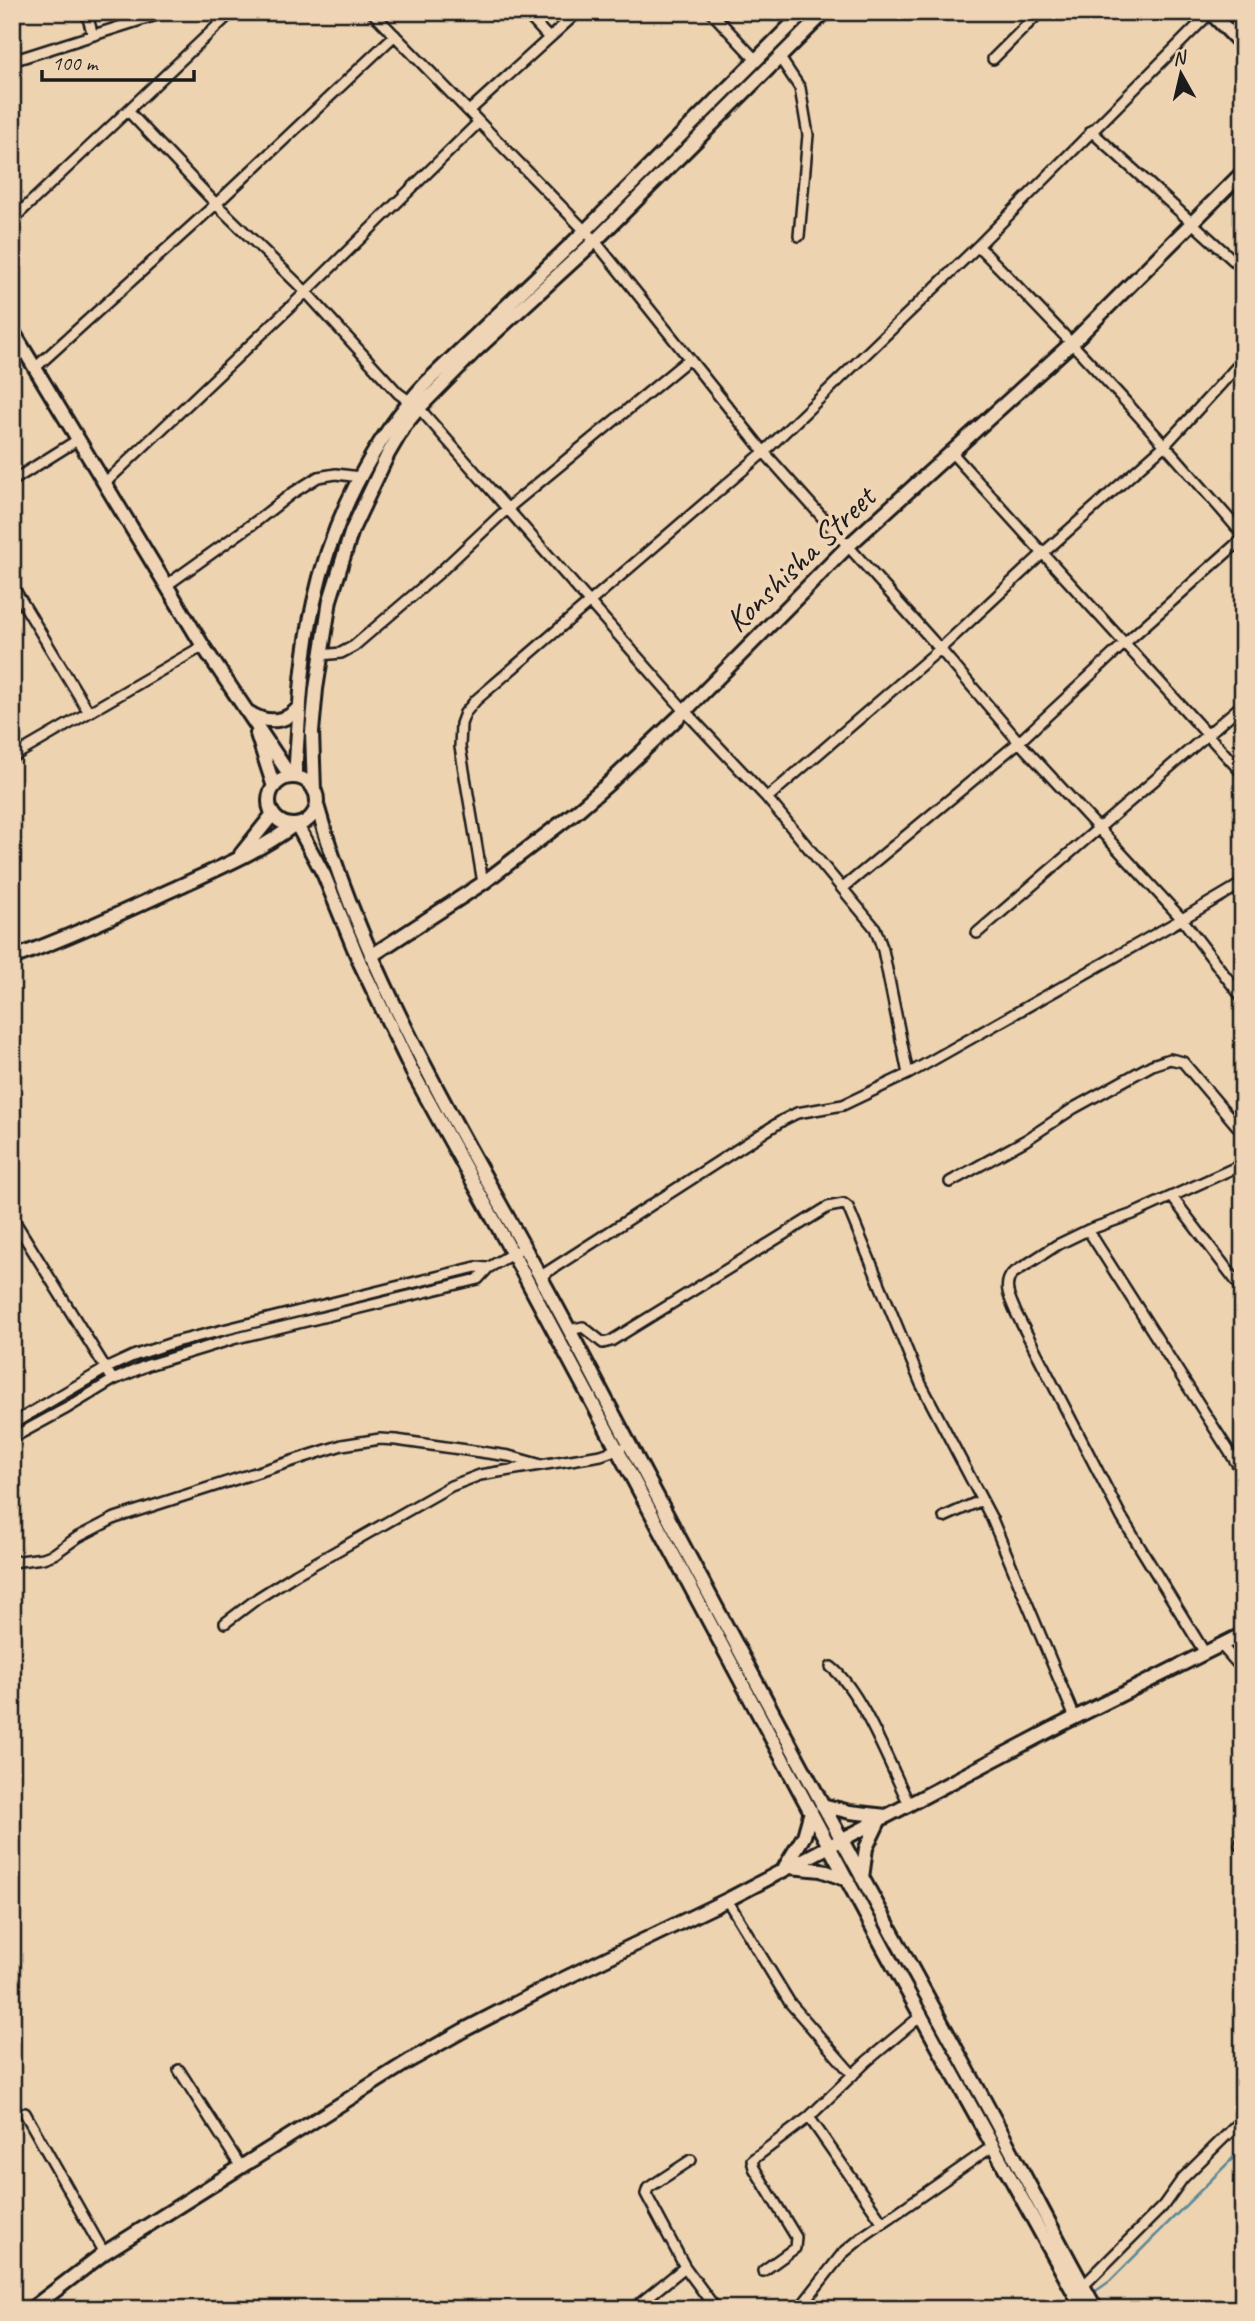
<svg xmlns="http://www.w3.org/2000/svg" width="1255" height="2321" viewBox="0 0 1255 2321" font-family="Caveat,sans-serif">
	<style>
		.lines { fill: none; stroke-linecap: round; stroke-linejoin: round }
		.stream { stroke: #5c8996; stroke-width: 2.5 }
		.street-casing { stroke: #1c1c1c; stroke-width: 14 }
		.secondary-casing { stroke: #1c1c1c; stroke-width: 18 }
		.street { stroke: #efd4b6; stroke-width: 9 }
		.secondary { stroke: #efd4b6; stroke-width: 12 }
		.labels { text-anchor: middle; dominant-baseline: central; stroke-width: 7; stroke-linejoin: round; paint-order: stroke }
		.street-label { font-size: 33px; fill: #1c1c1c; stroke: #efd4b6 }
	</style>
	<rect width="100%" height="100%" fill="#eed3b1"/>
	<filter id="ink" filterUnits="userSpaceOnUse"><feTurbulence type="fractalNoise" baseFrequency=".0143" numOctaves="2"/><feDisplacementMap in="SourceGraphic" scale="14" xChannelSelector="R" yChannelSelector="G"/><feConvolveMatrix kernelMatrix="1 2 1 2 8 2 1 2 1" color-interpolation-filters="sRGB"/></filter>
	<g filter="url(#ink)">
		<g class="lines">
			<path class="stream" d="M1093,2293L1110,2281L1243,2148"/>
			<g class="street-casing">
				<path id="street" d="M86,12L93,35
					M372,12L595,241L764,452L940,649L1019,742L1182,919L1243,999
					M525,12L549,38
					M711,12L756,60
					M780,58L800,88L808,135L799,236
					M993,59L1040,12
					M12,61L166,12
					M128,111L216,204L306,292L398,393L409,401
					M469,111L578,12
					M1091,131L1243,269
					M12,220L232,12
					M978,246C1070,339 1158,435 1243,535
					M35,368L216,204L395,35
					M419,408L685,711L767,798L875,928L883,950L908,1074
					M952,453L1243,774
					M12,481L79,439
					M105,483L306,292L479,122
					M12,585L88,711
					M167,585L258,520L291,494L318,477L336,474L360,477
					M321,655L341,653L354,646L439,573L508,508L689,359
					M12,757L203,646
					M767,798L940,649L1042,554L1166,444L1243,360
					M483,883L460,747L461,724L465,713L476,700L764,452L978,246L1211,12
					M843,888L1019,742L1125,643L1243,538
					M977,933L1243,704
					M950,1182L1026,1140L1074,1108L1152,1065L1170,1059L1183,1062L1243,1133
					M1172,1197L1243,1290
					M12,1217L113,1380
					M1088,1230L1243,1473
					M541,1276L783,1120L797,1113L843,1105L908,1074L1182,919L1243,883
					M569,1330L583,1327L603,1343L611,1341L828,1207L844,1204L848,1207L921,1384L992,1519L1075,1718
					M12,1424L107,1368L133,1356L175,1342L476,1267L488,1268
					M12,1438L67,1408L113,1380L148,1365L233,1339L478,1279L488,1268L517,1251
					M944,1517L982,1500
					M12,1562L43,1558L54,1554L78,1537L115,1518L342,1445L380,1439L396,1440L509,1456L538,1464
					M225,1623L258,1598L296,1574L451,1486L480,1475L601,1455L621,1448
					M1221,1645L1243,1670
					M1205,1653L1122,1518L1016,1313C1011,1300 1002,1286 1012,1274L1057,1245L1088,1230L1133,1214L1243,1164
					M831,1667C861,1690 891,1768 909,1804
					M1240,1845L1243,1837
					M727,1900L790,2003L853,2075
					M179,2070L241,2167
					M1243,2072L1240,2077L1243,2086
					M25,2113L104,2253
					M809,2117L883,2223
					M685,2267L646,2194L648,2188L691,2160
					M763,2271L795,2248L796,2237L754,2168L752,2160L809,2117L867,2061L922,2015
					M1083,2286L1163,2206L1183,2178L1243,2119
					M633,2309L685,2267L716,2309
					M799,2309L842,2254L865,2235L993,2146"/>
			</g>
			<g class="secondary-casing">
				<path id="secondary" d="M1210,12L1243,46
					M12,330L203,646L291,777
					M248,712C266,724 286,724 300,706
					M257,734L274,787
					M295,777C299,719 301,659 314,602C331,523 372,440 428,381L585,231L804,12
					M269 801a24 24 0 1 1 48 0a24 24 0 1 1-48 0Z
					M314,790L312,732L316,689L330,600L352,530L388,454L405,425L419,408L476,350L595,241L825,12
					M317,805C371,997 483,1165 575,1341C703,1585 834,1827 967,2069C1011,2148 1051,2229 1096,2309
					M297,825L324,875L360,963L413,1073L515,1258L884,1949L1083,2309
					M241,854L273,814
					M371,956L483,883L577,811L608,784L685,711L848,546L1073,342L1243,172
					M12,958C70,937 125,911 180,886C219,868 260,851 294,825
					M822,1805L850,1812L886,1816
					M785,1867L804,1836L811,1811
					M790,1867L821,1870L848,1880
					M862,1878L866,1848L880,1819
					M31,2309L104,2253L409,2061L464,2030L555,1983L727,1900L1060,1725L1243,1634"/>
			</g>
			<use href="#street" class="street"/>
			<use href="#secondary" class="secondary"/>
		</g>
	</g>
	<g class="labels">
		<g class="street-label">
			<text transform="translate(800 559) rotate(-44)">Konshisha Street</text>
		</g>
	</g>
	<rect width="1255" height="2321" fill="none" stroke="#efd4b6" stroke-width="42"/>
	<rect x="21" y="21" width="1213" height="2279" fill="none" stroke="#1c1c1c" stroke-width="2.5" filter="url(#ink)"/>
	<g transform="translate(1181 74) rotate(352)" stroke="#efd4b6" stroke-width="5" paint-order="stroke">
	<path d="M0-5L12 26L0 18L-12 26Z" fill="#1c1c1c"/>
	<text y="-10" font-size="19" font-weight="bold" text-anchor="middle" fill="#1c1c1c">N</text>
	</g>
	<path d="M42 70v10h152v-10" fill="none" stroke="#1c1c1c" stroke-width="3.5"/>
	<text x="52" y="70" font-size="21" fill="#1c1c1c" stroke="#efd4b6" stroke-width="5" paint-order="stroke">100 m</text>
</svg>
